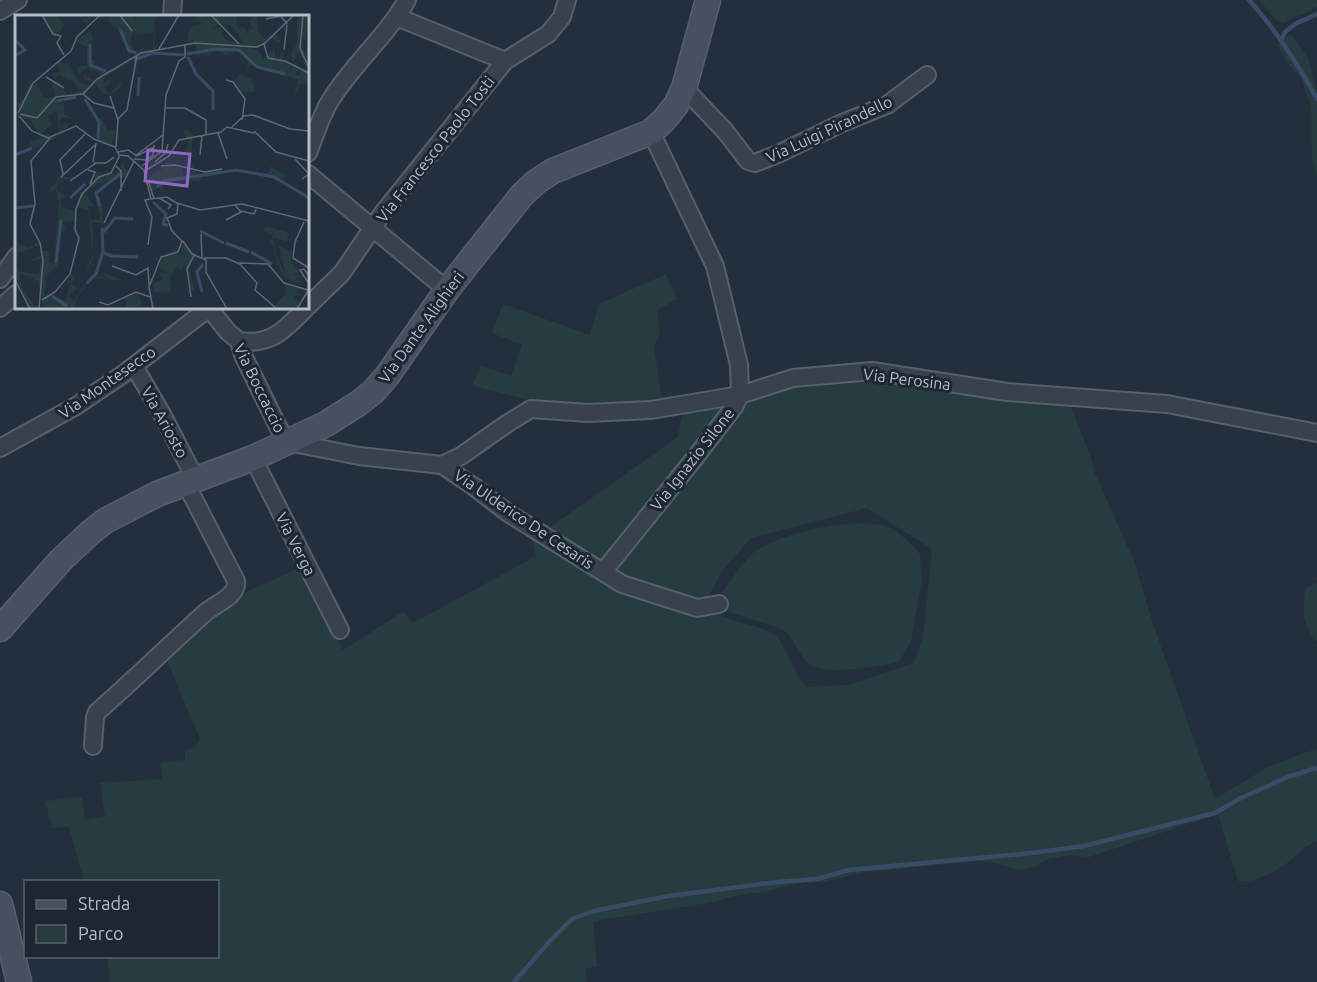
<svg xmlns="http://www.w3.org/2000/svg" width="1317" height="982" viewBox="0 0 1317 982" font-family="Ubuntu,sans-serif">
	<style>
		.green { fill: #263c3f; fill-rule: evenodd }
		.lines { fill: none; stroke-linecap: round; stroke-linejoin: round }
		.stream { stroke: #394c67; stroke-width: 4.5 }
		.street-casing { stroke: #565f6c; stroke-width: 20 }
		.secondary-casing { stroke: #565f6c; stroke-width: 27 }
		.street { stroke: #38414e; stroke-width: 16 }
		.secondary { stroke: #465061; stroke-width: 24 }
		.labels { text-anchor: middle; dominant-baseline: central; stroke-width: 6; stroke-linejoin: round; paint-order: stroke }
		.street-label { font-size: 16px; fill: #b4bcc9; stroke: #1d2633 }
		.inset-river { fill: none; stroke: #394c67; stroke-width: 3 }
		.inset-road { fill: none; stroke: #5e6776; stroke-width: 1.5 }
		.view { fill: #9266c3; fill-opacity: 0.15; stroke: #9266c3; stroke-width: 3 }
		.inset-edge { fill: none; stroke: #b4bcc9; stroke-width: 3 }
	</style>
	<rect width="100%" height="100%" fill="#242f3e"/>
	<path class="green" d="M1259,0H1317V7L1283,23L1276,20Z
		M1291,34L1308,58L1317,92V177L1312,159L1311,107L1301,77L1289,65L1277,44Z
		M666,274L677,299L657,310L660,332L654,347L661,396L728,392L824,382L940,375L1064,388L1091,458L1094,471L1134,561L1154,627L1215,799L1268,767L1306,752L1317,750V841C1306,845 1299,854 1290,861C1276,871 1255,884 1238,881L1218,814L1089,857L1069,855L1048,859L1035,867L1018,870L996,863L977,861L860,873L822,882L795,884L765,892L740,895L709,903L600,920L593,923L597,967L586,968L587,982H110L107,957L218,956V882L84,881L69,827L52,828L45,801L82,797L85,820L105,816L100,783L163,779L160,763L185,760V751L196,747L200,739L165,656L223,606L250,590L302,567L343,650L404,611L413,623L536,556L532,540L678,437L684,406L566,409L472,386L481,366L511,376L522,345L492,333L503,304L590,335L599,304ZM867,508L932,549L923,637L914,663L849,685L807,687L800,679L778,637L761,628L729,619L717,614L721,608C741,618 763,621 783,630C792,634 799,655 808,663C823,677 879,666 899,662L911,641L922,579L920,554C912,545 897,529 885,526C853,517 777,533 752,554C741,564 728,585 718,598L709,596L721,572L751,538Z
		M1317,582V642C1301,623 1303,613 1305,589Z"/>
	<g class="lines">
		<path class="stream" d="M1249,0C1276,30 1298,64 1317,99
			M1281,41L1285,32L1295,24L1317,14
			M514,982L550,941L572,919L594,911L668,896L778,882L817,879L849,870L1031,853L1084,846L1215,813L1241,798L1288,777L1317,768"/>
		<g class="street-casing">
			<path id="street" d="M0,11L18,0
				M172,16L173,0
				M397,17L505,61
				M684,88L725,131L748,161L755,163L778,154L842,123L887,105L927,75
				M308,153C315,136 320,117 330,101C352,65 386,37 407,0
				M308,174L447,290
				M0,279L16,257
				M308,306L342,273L382,214L505,61L548,34L562,17L567,0
				M0,308L16,294
				M209,308L228,332L239,341L243,355L286,443
				M239,341C272,346 285,329 306,308
				M134,366L163,416L195,478
				M288,442L359,456L442,465L473,486L508,513L622,584L697,608L719,604
				M0,448L76,406L122,375L209,308
				M253,458L340,630
				M442,465L461,456L508,423L531,409L588,413L651,410L740,395L793,378L872,371L1007,392L1167,404L1317,433
				M603,572L698,454L734,407L740,395L739,365L715,266L651,132
				M93,746L95,717L97,712C134,680 169,645 206,612C217,603 238,596 236,581L185,482"/>
		</g>
		<g class="secondary-casing">
			<path id="secondary" d="M0,629L61,560L91,532L105,521L157,494L253,458L326,424L359,403L373,392L387,376L447,290L522,195L536,182L553,171L651,132L664,120L676,105L684,88L708,0
				M0,904L19,982"/>
		</g>
		<use href="#street" class="street"/>
		<use href="#secondary" class="secondary"/>
	</g>
	<g class="labels">
		<g class="street-label">
			<text transform="translate(829 129) rotate(-25)">Via Luigi Pirandello</text>
			<text transform="translate(435 149) rotate(-52)">Via Francesco Paolo Tosti</text>
			<text transform="translate(421 327) rotate(-54)">Via Dante Alighieri</text>
			<text transform="translate(907 379) rotate(7)">Via Perosina</text>
			<text transform="translate(107 382) rotate(-35)">Via Montesecco</text>
			<text transform="translate(260 388) rotate(64)">Via Boccaccio</text>
			<text transform="translate(165 422) rotate(61)">Via Ariosto</text>
			<text transform="translate(692 459) rotate(-52)">Via Ignazio Silone</text>
			<text transform="translate(524 519) rotate(34)">Via Ulderico De Cesaris</text>
			<text transform="translate(296 544) rotate(63)">Via Verga</text>
		</g>
	</g>
	<g transform="translate(15 15)">
		<rect width="294" height="294" fill="#242f3e"/>
		<path d="M42,0L49,10L43,19L38,18L29,1ZM65,0L69,4L76,0L74,8L85,0L93,5L94,0H108L109,6L111,0H119L121,5V0H144L139,4L140,33L145,27L141,36L164,40L135,39L121,46L122,55L117,46L89,62L88,69L94,65L95,69L89,72L94,79L107,66L106,72L94,80L87,78L80,68L69,80L71,83L70,85L69,80L57,79L66,76L57,64L54,66L45,60L39,63L37,59L44,57L42,46L50,49L51,46L65,68L76,71L78,67L70,65L68,59L80,66L86,60L80,54L76,58L73,53L63,59V51H72V32L60,26L75,16L78,22L74,45H80L78,51L91,56L119,45L121,38L114,35L109,21L99,10L86,3L74,8L68,7ZM118,16L123,19L139,17L138,34L119,36L115,28ZM179,0H221L223,14L227,11L233,17L238,13L233,5L242,0L243,17L251,25L255,22L253,17L256,20L265,13L261,20L267,29L255,23L236,34L243,35L249,44L259,33L261,44L265,35L262,45L269,35L267,46L276,50L274,58L278,51L285,54L280,59L284,61L286,54L293,57L284,38L278,46L276,37L282,29V3L292,0L290,26L285,20L294,58V68L285,69L276,89L284,65L236,50L231,55L233,48L225,36L211,40L202,36L193,41L188,37L189,41L186,38L184,42L179,38L168,41L172,34L174,38L181,36L178,24L174,29L172,21L175,13L188,8L176,6L182,3ZM210,2L205,9L217,11L230,30L210,24L205,12L197,15ZM225,59L237,65L240,77H226L219,66ZM40,66L53,80H42V90L49,88V99L59,104L50,102L44,106L46,115L50,107L54,112L44,117L42,96L33,101L36,110L27,118L42,123L19,133L14,127L28,123L18,111L16,105L21,104H8L0,84L3,88L8,84L15,67L22,69L29,83H37L41,80L37,71ZM86,103L92,115L101,116L96,130L82,125L86,117L82,103ZM172,114L178,120L176,146L183,160L194,161L204,154L206,158L222,155L248,160L253,159L256,151L273,162L265,163L294,183L258,162L219,156L193,162L185,161L188,164L183,166L149,167L147,179L144,172L136,178L132,161L153,151L148,146L166,151L169,164L175,163L174,153H177L170,136L174,125L168,118ZM109,146V153L115,156L113,161L82,169L79,174L76,171L82,156L91,161L98,156L101,160ZM44,161L64,164H45L41,174L51,182L45,185L46,192L60,196L63,206L47,207L51,215L42,220L43,250L31,261L30,282L33,278L50,286L56,268L51,266H56V259L61,263L56,268L62,273L55,280L58,287L75,261L80,260L84,239L89,233L86,222V208L76,207L78,214V244L68,264L78,239L73,195L63,192L68,176L79,191H73L75,205H86L80,182L88,191L87,212L93,209L88,221L89,237L115,242L87,239L84,245L81,258L79,262L93,263L87,259L88,257L109,266L77,263L61,284L60,294H29L23,266L5,258L6,272L23,294H16L0,264V226L14,233L23,227L18,219L25,230L4,238L2,252L12,254L3,253L4,257L24,259L26,244L13,246L26,241V236H34L35,248L39,249L44,186L40,174L35,178L36,172L27,170L39,171ZM251,211L274,218L272,227L259,222L257,225L260,229V239L271,261L264,231L280,238L276,239V246L286,257L279,259L287,261L280,264L281,266L284,265L288,268L278,267L267,259L259,238V229H255L258,219L248,216ZM168,228L185,243L177,246L174,255L180,275H176L172,254L168,251L165,257L163,250L156,261L155,277H138V269L148,265L143,257L155,258L144,253L147,242L162,234L170,243L166,235ZM269,268L283,274L281,277L288,281L281,280L279,283L285,287L281,294H257L271,278ZM123,277L127,290L113,294L110,284Z" fill="#263c3f" fill-rule="evenodd"/>
		<path class="inset-river" d="M105,14L114,36L121,38M0,25L10,35L1,40M75,29V50L91,56M172,39L200,34L224,35L242,52L270,59M173,42L181,59L198,76V95M119,45L138,38L169,40M123,81L124,62M70,84L84,107L83,123M42,86L61,82M0,140L17,133M142,172L149,166L221,155L259,162L294,183M55,183L70,169M138,187L151,199L148,209L153,210M85,191L81,178L105,159M0,193L19,191M185,216L209,228M89,217L100,203L118,204M211,228L234,237M236,237L257,249M89,238L96,241L123,242M41,248L46,205M72,268L81,259L88,237L87,213M187,277L182,257L188,249M37,281L52,291"/>
		<path class="inset-road" d="M27,0L38,19L46,21L42,28L49,40M105,0L117,16M196,0L224,29M288,1L285,33L294,53M251,4L266,1L272,9M249,29L253,43L270,46L294,58M249,29L279,0M144,34L164,0M269,35L272,10M31,62L49,73M211,65L218,67L230,84L227,105M68,79L82,64L126,38L180,28L242,32L250,28M68,79L79,88L99,93M95,81L103,105L101,132M151,93H170L191,105V120M3,98L18,68L56,36L62,22L85,0M5,99L22,103L41,82L68,79M4,101L17,116L33,123L61,111L79,124L100,132L104,140L113,141L130,156L154,141L164,125L206,117L212,112L239,118M103,104L112,95L122,40M217,112L229,101L238,100L275,114L294,116M239,116L261,137L294,146M203,118L212,144M103,137L113,135L122,141L139,132M185,140L187,121M120,141L148,120M119,144L132,145L138,140L139,130M280,144L294,159L287,164M78,147L81,128M140,147L151,137L153,129M79,148H91L99,142M101,151L106,156V176M127,151L147,136L151,80L164,46L170,42V30M146,151L160,150L190,157L207,154M73,155L80,157L75,169M129,156L136,184L152,182L163,189L162,199L152,203L157,216L167,226L163,237L146,242L134,272L138,294M48,159L45,145L70,119M46,162L81,129M55,166L81,148M131,169L134,168L139,184M144,183L156,190L153,194M162,188L185,195L227,189L294,206M225,196L239,199L242,192M211,205L226,197L220,190M289,207L280,227L278,243L294,253M89,208L119,146M186,219L187,243M168,226L177,239L191,245V257L212,294M133,230L137,202L130,185L135,184M189,243H211L225,249L242,268L240,275L262,294M224,248L253,249L269,268L293,275M97,251L121,260L133,253L134,270M294,261L289,254L285,255L294,269M0,265L15,294M176,282L172,254L179,240M27,285L40,277L55,259L64,223L60,215L61,194L67,179L84,162L96,158L105,140M84,287L93,290L121,277L135,282M24,294L28,246L25,228L15,209L20,189L16,146L35,123M282,294L294,274"/>
		<path class="view" d="M133,135L175,139L172,171L130,166Z"/>
		<rect width="294" height="294" class="inset-edge"/>
	</g>
	<rect x="24" y="880" width="195" height="78" fill="#1d2633" stroke="#59626f" stroke-width="1.5"/>
	<rect x="36" y="900" width="30" height="9" fill="#465061" stroke="#59626f" stroke-width="1.5"/>
	<text x="78" y="910" font-size="18" fill="#b4bcc9">Strada</text>
	<rect x="36" y="925" width="30" height="18" fill="#263c3f" stroke="#59626f" stroke-width="1.5"/>
	<text x="78" y="940" font-size="18" fill="#b4bcc9">Parco</text>
</svg>
